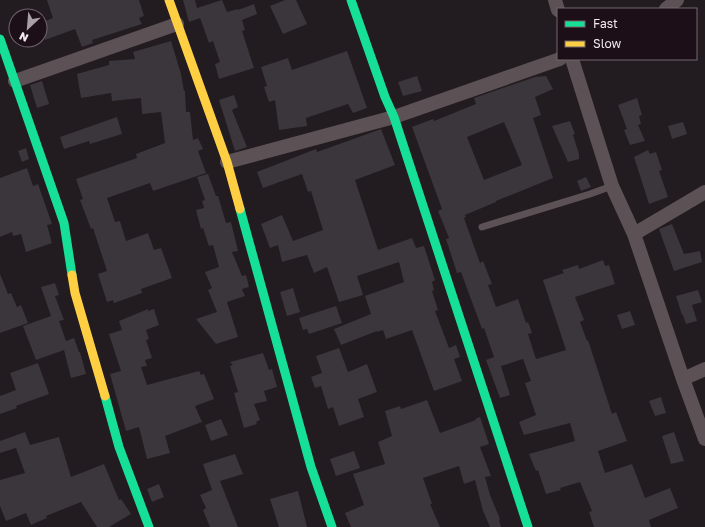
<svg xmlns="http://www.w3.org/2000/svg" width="705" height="527" viewBox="0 0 705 527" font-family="'Golos Text',sans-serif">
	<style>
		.building { fill: #3b363b; fill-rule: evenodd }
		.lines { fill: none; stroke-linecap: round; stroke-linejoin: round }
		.lane { stroke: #5c5255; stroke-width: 7 }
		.street { stroke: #5c5255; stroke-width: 14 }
		.fast { stroke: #16e098; stroke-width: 9 }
		.slow { stroke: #ffcf43; stroke-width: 9 }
	</style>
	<rect width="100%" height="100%" fill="#221b1f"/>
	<path class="building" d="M47,0H139L144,16L139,18L142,24L92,40L93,43L82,47L75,29L45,40L44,37L40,38V23L53,18Z
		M183,0H195L197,8L222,0L227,12L238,9V10L254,4L257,14L242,20L245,30L242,31L254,68L219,79L215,64L220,62L213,41L209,43L200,18L189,22Z
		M285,0H296L307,24L283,34L270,6Z
		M171,41L181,74L184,91H185L186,112H190L193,140L198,138L203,149L198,151L206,173L153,191L150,183L107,198L115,222L120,221L126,241L148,233L154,250L161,248L172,278L141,289L142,293L114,303L113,300L107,302L98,274L107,271L93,228L91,229L80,200L83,199L76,179L137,158L136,154L165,143L161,112L142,114L141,98L112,101L111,93L81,98L77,74L109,65V61L135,59L133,52Z
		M347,51L367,108L353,113L348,104L306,118L307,126L279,130L275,100L269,102L264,87L267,86L261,67L288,58L292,70Z
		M417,76L422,91L403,96L398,82Z
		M546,76L553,89L535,97L541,115L533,118L553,178L496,201V202L465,215L466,217L464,218L480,263L483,261L492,284L488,285L496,307L518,299L526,323L528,322L532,333L528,334L536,359L566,350L543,280L564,273L562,270L578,265L579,269L603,260L605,266L609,265L615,284L575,297L584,320L580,322L587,341L588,340L612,414L616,412L627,441L598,451L605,473L632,464L645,498L670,488L678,508L649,520L651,527H594L589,512L592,511L580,482L560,488L561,490L546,494L538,470L536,471L529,454L575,441L570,423L524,435L519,422L536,415L525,383L531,381L523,359L501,366L510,395L500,398L486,360L494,357L484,328L482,329L461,272L457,273L446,239L449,238L438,211L442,209L412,127L433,119L434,121L476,104L474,98L535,77ZM504,122L522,165L484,180L467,137Z
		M42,81L49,104L37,108L30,85Z
		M234,95L238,107L232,110L247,147L235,151L219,100Z
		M637,98L642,115L639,116L641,124L638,125L645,141L630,145L624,130L627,129L618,105Z
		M117,117L122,134L90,144L89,141L64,149L60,137Z
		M570,121L575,134L573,135L579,154V159L568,162L552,126Z
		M683,122L687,134L672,139L668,126Z
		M381,129L395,165L355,180L378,250L412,238L416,248L424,246L435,280L432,282L434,290L432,291L438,310L435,311L449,348L456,345L460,357L454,359L462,381L434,391L412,330L386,339L383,330L377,332V331L341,345L334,329L371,314L365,296L404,282L399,262L357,276L363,295L339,302L327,267L314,273L307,255L282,262L278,245L270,248L261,224L282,215L293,241L323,230L311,191L308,192L302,174L263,188L257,172L316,149L317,152Z
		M26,148L29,159L22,162L18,151Z
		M648,150L650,154L656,152L662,170L659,171L668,197L649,204L634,157Z
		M27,168L33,186L38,184L52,224L47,225L52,243L26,252L21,234L13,236L12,232L0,237V178Z
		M208,174L216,196H218L226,223L231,222L238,251L232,252L242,276L246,275L249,287L242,289L245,296L227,302L238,337L216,344L196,319L217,312L208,290L212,288L205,272L219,267L213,245L209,246L203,228L201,229L196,210L204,208L202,201L205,200L197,177Z
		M586,177L591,187L581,191L577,181Z
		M672,224L684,254L700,251L702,262L674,271L659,229Z
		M0,274L8,294L11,293L17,307L21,305L28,323L0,333Z
		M55,283L59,295L55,296L64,320L59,321L66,341L74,338L79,352H80L86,374L71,378L64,350L36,360L23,326L51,316L41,287Z
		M293,288L300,312L287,316L280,292Z
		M698,290L702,302L692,305L697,321L686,324L683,315H682L676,296Z
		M336,306L342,323L309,334L307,329L303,330L299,318Z
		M148,309V311L154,309L159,325L146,330L149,339L146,340L152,358L145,360L147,366L141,367L147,385L199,371L201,375L204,374L214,399L195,406L202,422L165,436L170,453L147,459L139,427L126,431L110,374L121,371L109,334L122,330L119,321Z
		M630,311L635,325L622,329L617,315Z
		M339,348L348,372L367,364L377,392L358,399L364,417L339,426L333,407L328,409L321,386L315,388L311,377L322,373L316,356Z
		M263,353L269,370L272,369L277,387L264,391L267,401L254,404L260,420L256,422L257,424L244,428L234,393L238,392L230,366L233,365L230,362Z
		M38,363L49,394L16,406L17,408L0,414V396L16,390L10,373Z
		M661,397L666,413L655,416L649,401Z
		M427,400L440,433L476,420L475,419L480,417L489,444L480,447L491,476L485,477L490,495L500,519L499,520L501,527H490L483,511L475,480L464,484L459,466L423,478L432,504H430L440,527H351L345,513L364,505L353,474L385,464L378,442L392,436L385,411L400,406L401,409Z
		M221,419L228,435L211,441L205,425Z
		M25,432L30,445L59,437L71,477L104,464L119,500L121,499L131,514L109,527H97L81,502L46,516L47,518L31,525L26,513L6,521L0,506V480L25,473L16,448L0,453V441Z
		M674,432L684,461L671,464L662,436Z
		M354,451L360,468L336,476L330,459Z
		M235,454L243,474L220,481L238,527H210L203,510L206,508L200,495L212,490L203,464Z
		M159,484L164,497L152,502L147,489Z
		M298,491L307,527H279L270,499Z"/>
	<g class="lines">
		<path class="lane" d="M482,227L590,194L612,186"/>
		<path class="street" d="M555,0L558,10
			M666,9L677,0
			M572,59L612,186L634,234L683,379L705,439
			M15,81L177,24
			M227,162L394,117L560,59
			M634,234L705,192
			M683,379L705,369"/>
		<path class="fast" d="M351,0L385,97L394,117L528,527
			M0,39L64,223L72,275
			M240,209L311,467L332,527
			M105,396L119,447L149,527"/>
		<path class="slow" d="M169,0L227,162L240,209
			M72,275L75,293L105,396"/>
	</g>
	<rect x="557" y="8" width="140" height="52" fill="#1c0f17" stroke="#72666d"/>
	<rect x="565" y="21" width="20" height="6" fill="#16e098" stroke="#72666d"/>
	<text x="593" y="28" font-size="12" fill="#f2e8ee">Fast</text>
	<rect x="565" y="41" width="20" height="6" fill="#ffcf43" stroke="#72666d"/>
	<text x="593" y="48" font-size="12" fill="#f2e8ee">Slow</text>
	<g transform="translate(28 28) rotate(206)"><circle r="19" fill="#1c0f17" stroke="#72666d"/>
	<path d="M0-3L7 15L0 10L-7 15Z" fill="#a9a0a6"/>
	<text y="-6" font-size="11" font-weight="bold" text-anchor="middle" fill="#f2e8ee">N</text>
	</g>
</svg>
